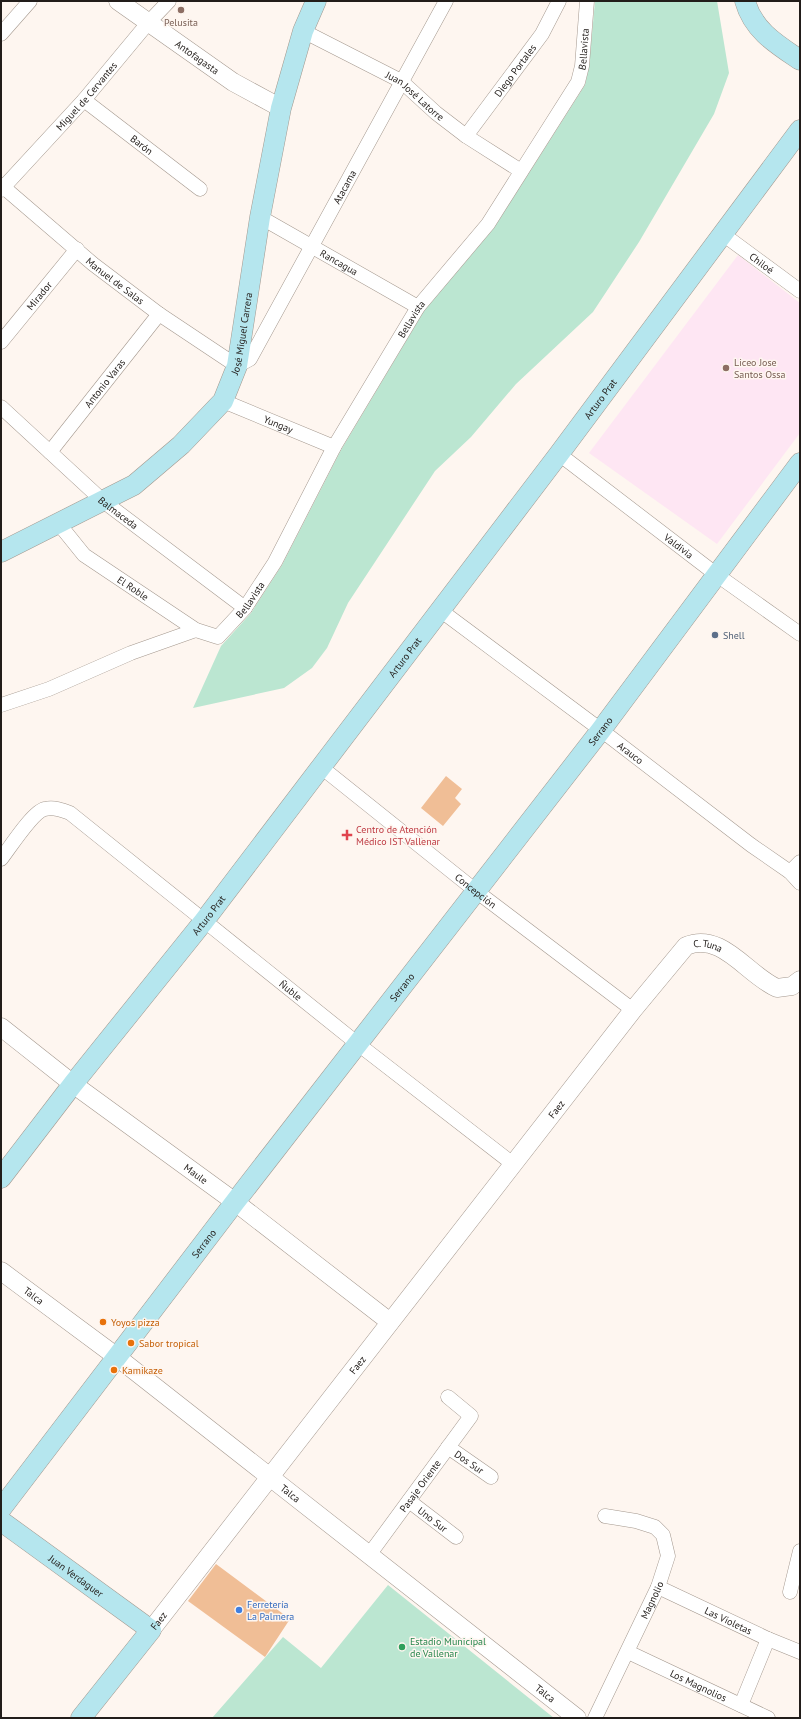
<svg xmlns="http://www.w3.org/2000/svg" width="801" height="1719" viewBox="0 0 801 1719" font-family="'PT Sans',sans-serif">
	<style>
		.education { fill: #fee6f3 }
		.green { fill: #bbe6d1 }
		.building { fill: #f0be96 }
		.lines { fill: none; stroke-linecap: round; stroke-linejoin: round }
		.minor-casing { stroke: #a4988e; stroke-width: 15 }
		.tertiary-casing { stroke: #a4988e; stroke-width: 19 }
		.secondary-casing { stroke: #a4988e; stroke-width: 21 }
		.minor { stroke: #fff; stroke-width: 14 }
		.tertiary { stroke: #fff; stroke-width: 18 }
		.secondary { stroke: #b5e6ee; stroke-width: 20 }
		.education-dot { fill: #8d6e63; stroke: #fef6f0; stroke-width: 1.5 }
		.service-dot { fill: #5c6f8a; stroke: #fef6f0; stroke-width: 1.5 }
		.health-dot { fill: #e0444e; stroke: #fef6f0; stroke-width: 1.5 }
		.food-dot { fill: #e8710a; stroke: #fef6f0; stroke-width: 1.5 }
		.shop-dot { fill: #3f7fe0; stroke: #fef6f0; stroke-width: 1.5 }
		.leisure-dot { fill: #2e9e5b; stroke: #fef6f0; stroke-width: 1.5 }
		.labels { text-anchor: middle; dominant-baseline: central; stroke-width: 3; stroke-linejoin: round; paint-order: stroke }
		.education-label { font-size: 10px; fill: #785e54; stroke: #fef6f0 }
		.street-label { font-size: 10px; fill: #221d1a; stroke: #fef6f0 }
		.service-label { font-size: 10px; fill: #4e5e75; stroke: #fef6f0; text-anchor: start }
		.health-label { font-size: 10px; fill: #be3a42; stroke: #fef6f0; text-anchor: start }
		.food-label { font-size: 10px; fill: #c56008; stroke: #fef6f0; text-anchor: start }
		.shop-label { font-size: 10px; fill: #366cbe; stroke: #fef6f0; text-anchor: start }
		.leisure-label { font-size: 10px; fill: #27864d; stroke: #fef6f0; text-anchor: start }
	</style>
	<rect width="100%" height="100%" fill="#fef6f0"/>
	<path class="education" d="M738,255L800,303V433L717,544L589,453Z"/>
	<path class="green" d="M595,1H717L729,73L714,114L639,242L593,312L516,384L471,437L435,471L348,603L327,648L312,668L284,688L193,708L221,646L251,613L282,565L341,450L424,311L494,228L585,85L589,67Z
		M388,1585L554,1718H212L283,1637L321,1668Z"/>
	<path class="building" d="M446,776L462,789L455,798L461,804L443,826L421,808Z
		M216,1564L290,1619L265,1657L188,1601Z"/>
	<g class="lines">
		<g class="minor-casing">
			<g id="minor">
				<path id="s1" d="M303,31L401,81L436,113L466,136L521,171"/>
				<path d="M1,34L30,1"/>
				<path id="s2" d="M84,100L200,189"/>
				<path id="s3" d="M466,136L542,34L559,1"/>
				<path id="s4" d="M1,185L93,264L159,314L237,366L250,359L446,1"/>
				<path id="s5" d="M1,190L84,100L148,23L169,1"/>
				<path id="s6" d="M260,217L418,307"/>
				<path id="s7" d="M724,235L800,291"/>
				<path id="s8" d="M1,342L77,249"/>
				<path id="s9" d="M223,401L334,447"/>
				<path id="s10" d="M1,407L103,501L245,608"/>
				<path id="s11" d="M50,452L159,314"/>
				<path id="s12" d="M559,454L717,575L800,634"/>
				<path id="s13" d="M59,524L84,555L196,630L218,637L245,608L275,562L334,447L418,307L488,224L578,82L582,66L587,1"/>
				<path id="s14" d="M440,610L601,730L751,845L790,872L800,883"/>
				<path d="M1,705L49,689L131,653L196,630"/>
				<path id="s15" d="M321,767L476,891L633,1010"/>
				<path id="s16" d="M1,859C9,849 33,811 45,809C54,807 62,810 70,813L358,1044L513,1164"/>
				<path d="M790,872L800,862"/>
				<path id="s17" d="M448,1447L491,1477"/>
				<path id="s18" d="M409,1501L456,1537"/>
				<path id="s19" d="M369,1555L471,1416L448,1397"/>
				<path id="s20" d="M658,1587L768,1639L800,1652"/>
				<path d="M790,1592L800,1551"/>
				<path id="s21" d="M628,1652L768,1718"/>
				<path d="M741,1705L768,1639"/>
				<path id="s22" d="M595,1718L658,1587L668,1556L663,1535L655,1527L636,1521L605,1516"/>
			</g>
		</g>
		<g class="tertiary-casing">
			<g id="tertiary">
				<path id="s23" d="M118,1L233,82L281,108"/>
				<path id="s24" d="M1,1027L73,1084L235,1202L390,1322"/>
				<path id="s25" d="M1,1271L117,1357L577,1718"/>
				<path id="s26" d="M151,1630L633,1010L686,946C722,931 747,975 777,988L792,986L800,980"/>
			</g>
		</g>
		<g class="secondary-casing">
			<g id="secondary">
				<path d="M745,1C753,30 776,44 800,60"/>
				<path id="s27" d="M1,552L134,485L181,445L223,401L237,366L260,217L281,108L303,31L316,1"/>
				<path id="s28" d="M1,1178L73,1084L204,921L321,767L559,454L800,130"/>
				<path id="s29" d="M1,1509L235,1202L601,730L800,463"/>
				<path id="s30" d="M1,1521L151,1630L81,1718"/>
			</g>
		</g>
		<use href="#minor" class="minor"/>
		<use href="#tertiary" class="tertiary"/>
		<use href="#secondary" class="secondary"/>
	</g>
	<g class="education-dot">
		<circle cx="181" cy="10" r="4"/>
		<circle cx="726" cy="368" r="4"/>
	</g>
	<circle class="service-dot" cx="715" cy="635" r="4"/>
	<path class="health-dot" d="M345 829h4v4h4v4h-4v4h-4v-4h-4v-4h4z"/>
	<g class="food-dot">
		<circle cx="103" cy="1322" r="4"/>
		<circle cx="131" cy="1343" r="4"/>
		<circle cx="114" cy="1370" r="4"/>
	</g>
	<circle class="shop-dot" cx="239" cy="1610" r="4"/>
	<circle class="leisure-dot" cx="402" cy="1647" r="4"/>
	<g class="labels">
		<g class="education-label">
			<text x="181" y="22">Pelusita</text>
			<text x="734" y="362" text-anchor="start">Liceo Jose<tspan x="734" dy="12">Santos Ossa</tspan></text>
		</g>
		<g class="street-label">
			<text stroke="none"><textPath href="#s13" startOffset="895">Bellavista</textPath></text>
			<text stroke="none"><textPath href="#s23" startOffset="97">Antofagasta</textPath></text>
			<text stroke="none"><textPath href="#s3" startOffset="82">Diego Portales</textPath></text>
			<text stroke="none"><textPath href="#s5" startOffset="127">Miguel de Cervantes</textPath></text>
			<text stroke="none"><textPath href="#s1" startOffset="130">Juan José Latorre</textPath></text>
			<text stroke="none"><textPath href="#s2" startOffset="73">Barón</textPath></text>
			<text stroke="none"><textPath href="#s4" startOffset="509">Atacama</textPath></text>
			<text stroke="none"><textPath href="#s6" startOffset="91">Rancagua</textPath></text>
			<text stroke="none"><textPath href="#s7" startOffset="47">Chiloé</textPath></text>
			<text stroke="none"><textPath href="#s4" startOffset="149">Manuel de Salas</textPath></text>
			<text stroke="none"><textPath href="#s8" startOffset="60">Mirador</textPath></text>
			<text stroke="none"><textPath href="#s13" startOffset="571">Bellavista</textPath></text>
			<text stroke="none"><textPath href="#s27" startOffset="342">José Miguel Carrera</textPath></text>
			<text stroke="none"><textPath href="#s11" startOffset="88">Antonio Varas</textPath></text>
			<text stroke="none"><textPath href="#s28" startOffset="983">Arturo Prat</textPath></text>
			<text stroke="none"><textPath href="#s9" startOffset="60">Yungay</textPath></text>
			<text stroke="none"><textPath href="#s10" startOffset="158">Balmaceda</textPath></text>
			<text stroke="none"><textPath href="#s12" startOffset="151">Valdivia</textPath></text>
			<text stroke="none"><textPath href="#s13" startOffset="99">El Roble</textPath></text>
			<text stroke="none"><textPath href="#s13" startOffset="247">Bellavista</textPath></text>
			<text stroke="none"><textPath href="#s28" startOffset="659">Arturo Prat</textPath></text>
			<text stroke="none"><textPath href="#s29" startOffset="982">Serrano</textPath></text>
			<text stroke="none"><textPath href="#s14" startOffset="238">Arauco</textPath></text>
			<text stroke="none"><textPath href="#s15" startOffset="198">Concepción</textPath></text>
			<text stroke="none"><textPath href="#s28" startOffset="335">Arturo Prat</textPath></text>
			<text stroke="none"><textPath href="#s26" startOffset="891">C. Tuna</textPath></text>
			<text stroke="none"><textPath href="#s29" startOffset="658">Serrano</textPath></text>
			<text stroke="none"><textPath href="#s16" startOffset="376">Ñuble</textPath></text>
			<text stroke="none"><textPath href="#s26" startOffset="660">Faez</textPath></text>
			<text stroke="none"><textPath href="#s24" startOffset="244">Maule</textPath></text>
			<text stroke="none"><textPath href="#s29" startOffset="334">Serrano</textPath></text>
			<text stroke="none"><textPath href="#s25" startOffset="41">Talca</textPath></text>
			<text stroke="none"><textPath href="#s26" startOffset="336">Faez</textPath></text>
			<text stroke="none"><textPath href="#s17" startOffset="26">Dos Sur</textPath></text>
			<text stroke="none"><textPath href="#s19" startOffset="86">Pasaje Oriente</textPath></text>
			<text stroke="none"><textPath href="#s25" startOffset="365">Talca</textPath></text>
			<text stroke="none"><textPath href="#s18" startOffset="30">Uno Sur</textPath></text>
			<text stroke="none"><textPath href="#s30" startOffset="93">Juan Verdaguer</textPath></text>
			<text stroke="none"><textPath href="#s22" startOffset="131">Magnolio</textPath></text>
			<text stroke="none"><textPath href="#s26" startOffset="12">Faez</textPath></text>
			<text stroke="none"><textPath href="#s20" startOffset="78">Las Violetas</textPath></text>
			<text stroke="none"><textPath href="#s21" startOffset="78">Los Magnolios</textPath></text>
			<text stroke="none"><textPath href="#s25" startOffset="689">Talca</textPath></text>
		</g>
		<g class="service-label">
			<text x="723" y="635">Shell</text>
		</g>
		<g class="health-label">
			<text x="356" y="829">Centro de Atención<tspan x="356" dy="12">Médico IST Vallenar</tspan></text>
		</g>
		<g class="food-label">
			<text x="111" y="1322">Yoyos pizza</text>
			<text x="139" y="1343">Sabor tropical</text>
			<text x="122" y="1370">Kamikaze</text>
		</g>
		<g class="shop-label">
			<text x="247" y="1604">Ferretería<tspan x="247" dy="12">La Palmera</tspan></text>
		</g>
		<g class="leisure-label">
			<text x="410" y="1641">Estadio Municipal<tspan x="410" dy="12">de Vallenar</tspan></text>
		</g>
	</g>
	<rect width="801" height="1719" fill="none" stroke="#221d1a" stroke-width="4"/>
</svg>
